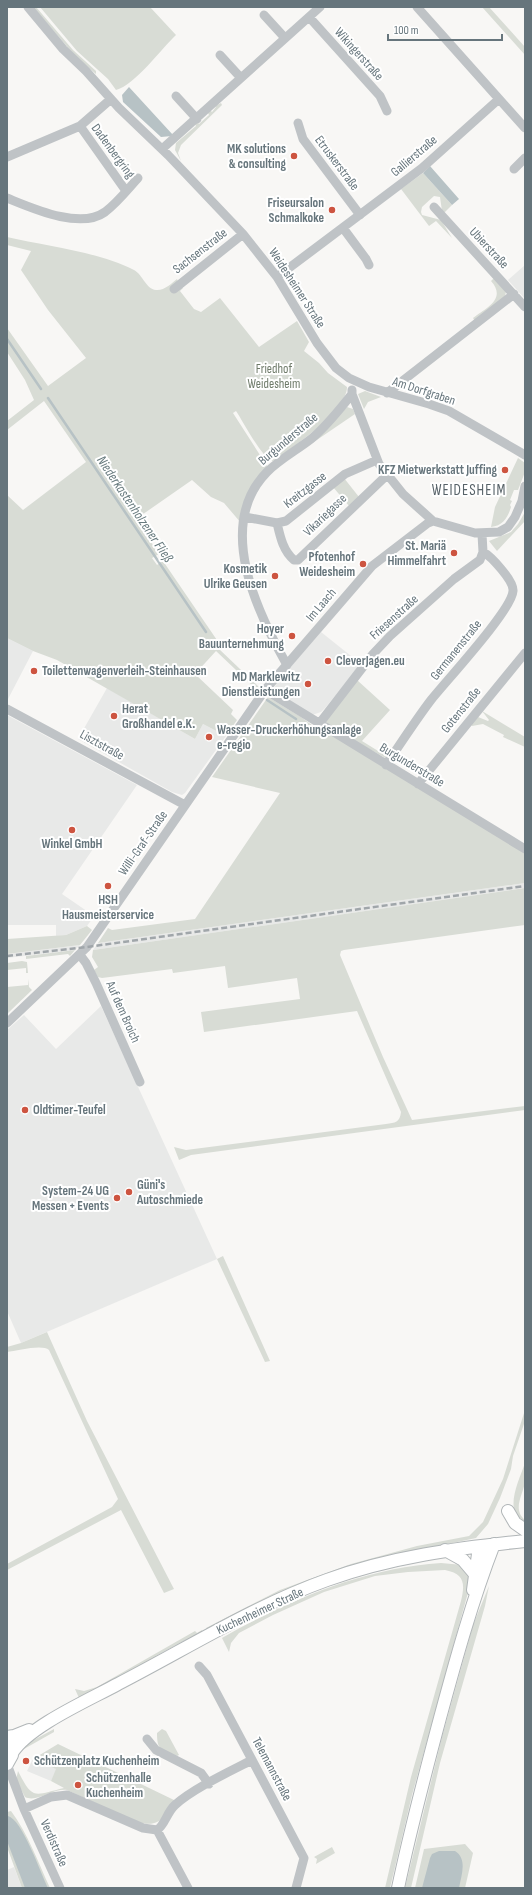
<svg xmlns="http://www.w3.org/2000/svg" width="532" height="1895" viewBox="0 0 532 1895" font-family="'Sofia Sans Condensed',sans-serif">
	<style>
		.built { fill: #e8e9e8 }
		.green { fill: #d8dcd5 }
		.water { fill: #b7c2c5 }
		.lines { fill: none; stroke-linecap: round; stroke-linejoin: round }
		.stream { stroke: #b7c2c5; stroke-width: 2.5 }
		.major-casing { stroke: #b1b6b8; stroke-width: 14 }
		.minor { stroke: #bfc3c6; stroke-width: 9 }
		.major { stroke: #fff; stroke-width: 12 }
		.rail { stroke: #a0a6aa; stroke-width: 2.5; stroke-dasharray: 6 3; stroke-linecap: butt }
		.poi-dot { fill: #cd5440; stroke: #fff; stroke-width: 1.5 }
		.labels { text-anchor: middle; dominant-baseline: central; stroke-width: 4; stroke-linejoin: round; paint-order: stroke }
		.street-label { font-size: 13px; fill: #66757c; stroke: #fff }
		.poi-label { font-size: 13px; font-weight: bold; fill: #66757c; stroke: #fff; text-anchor: end }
		.park-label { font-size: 13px; fill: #6e7a69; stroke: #fff }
		.water-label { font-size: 14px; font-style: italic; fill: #677a7e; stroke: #fff }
		.quarter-label { font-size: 15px; letter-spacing: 1px; fill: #576268; stroke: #fff }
	</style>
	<rect width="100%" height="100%" fill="#f8f7f5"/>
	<path class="built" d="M525,265V299L508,280Z
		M321,632L361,664L326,707L321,712L312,715L273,690L279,680Z
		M7,638L33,651L7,701Z
		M107,688L195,739L203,724L226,736L185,793L182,795L172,792L78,739Z
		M7,715L137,785L62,894L97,918L95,921L92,919L87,926L66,935L56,936V925H7Z
		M525,883V888L93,950L98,943Z
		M80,945L75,950L7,958V954Z
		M101,1006L217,1259L21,1343L7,1311V1030L24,1015L56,1049Z
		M33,1759L57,1769L51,1781L27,1771Z
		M14,1867L22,1888H7V1870Z"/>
	<path class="green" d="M33,7H36L73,50L96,71V74L76,57Z
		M40,7H150L176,35C162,48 134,86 116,90L108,79L77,51Z
		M482,7H489L525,47V55Z
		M221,103L222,105L181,145L178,153L181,161L175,150L176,143L196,126L195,124L197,122L199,124L209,115L208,113L210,110L212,112L216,107L215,106Z
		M423,173L452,205L444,213L442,211L440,197L434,196L422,207L421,212L422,215L441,220L452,238L436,221L429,226L401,189Z
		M7,237C46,246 99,252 134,270C143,275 146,289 156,290C164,291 172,283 177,279L180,286L183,288L180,291L194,309L201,312L220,298L259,347L297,321L309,342L304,351L319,363L328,373L347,387C347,411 292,448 273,461C262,459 243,421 236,411L233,413L267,466L241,523L224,503L211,497L192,480L136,519L159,554L152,558L157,565L163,561L221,646L219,649L260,688L258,691L216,651L195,674L233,710L231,714L237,720L226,736L203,724L195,739L57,660L33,651L7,638V495L23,510L86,462L44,401L7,430V421L34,400L25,380L7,352V328L48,386L86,358L48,310L21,270L31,251L7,245Z
		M494,278L506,291L505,297L475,321L473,318C486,308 507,299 491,281Z
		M365,391L381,397L368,402L364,409L358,394Z
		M347,407L353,409L355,414L308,446Z
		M518,458L525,463V472L518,490H514L510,500L512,501L510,505L511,507C508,517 503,526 491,527L495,507Z
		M344,478L359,497L349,506L333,487Z
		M525,512V521L497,551L489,541L511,532L518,524Z
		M357,680L390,710L362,741L383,754L390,752L387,759L325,724V718Z
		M268,697L301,717L316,728L317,726L525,852V883L98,943L108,928L112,930L195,919L280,793L212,777Z
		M482,711L525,737V747L503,737L504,735L483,724L472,726L471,724L478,717L488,721L489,720Z
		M525,888V925L344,950L341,951L340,955L383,1057L412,1120L525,1106V1110L191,1155L179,1160L174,1147L186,1150L386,1124C395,1123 400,1122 401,1112L357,1011L204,1032L201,1012L300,999L297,978L228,988L225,966L173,973L172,969L102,978L98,977L94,970L98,967L92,957L93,950Z
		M87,926L92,930L80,945L7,954V939L66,935Z
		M75,950L70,956L68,954L26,959V956Z
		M22,961L27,962L28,973H26V968L7,970V963Z
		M28,979L29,987L32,990L7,1014V987L28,985Z
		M223,1256L270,1361L265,1362L217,1259Z
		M47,1332L87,1421L174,1589L164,1593L121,1510L7,1570V1564L112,1507L118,1499L49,1350C42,1344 17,1351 7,1352V1347L21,1343Z
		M525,1410V1421L513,1456L511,1469L500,1498L488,1524L476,1538L396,1555L207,1630L206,1628L280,1590L351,1564L417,1546L469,1536L483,1522L503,1479Z
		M525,1463C525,1469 526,1476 525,1482C523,1495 512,1509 525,1520V1526C503,1511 518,1483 525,1463Z
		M441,1563L463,1565L469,1576V1589L412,1795L390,1888H385L411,1777L461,1601C465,1584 465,1574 445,1570L408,1572L375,1576L324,1592L273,1615L239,1633L231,1643L229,1652L222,1638C288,1600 364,1568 441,1563Z
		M489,1586L485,1606L440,1763L411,1888H405L442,1737L473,1625Z
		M202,1630L203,1633L192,1640L191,1637L156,1656L157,1659L58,1712L56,1710L79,1698L75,1689L84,1691L97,1687L195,1631L197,1633Z
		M54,1729V1732L24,1749L30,1742Z
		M162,1729L166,1731L179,1755L177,1756C161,1749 157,1751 157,1733Z
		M58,1744L174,1800L175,1801C162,1818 161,1828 137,1822L67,1790C53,1788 37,1803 25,1797L16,1780L18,1771C33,1801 34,1795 64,1788L51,1781L56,1769L33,1759Z
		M11,1811C28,1834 38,1862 50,1888H22L7,1847V1812Z
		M465,1844L473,1853L465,1888H415L424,1849Z
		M332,1847L335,1853L316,1864L317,1859L314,1857Z"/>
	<path class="water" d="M129,87L173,135L172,136L161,137L123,102L122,95Z
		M430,166L459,199L452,205L423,173Z
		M8,1816C22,1819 41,1874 48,1888H25L7,1841Z
		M439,1851H455C468,1859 461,1876 459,1888H422L430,1858L432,1854Z"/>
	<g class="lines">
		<path class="stream" d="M7,339L41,389
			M48,398L206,632
			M267,700L296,719"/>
		<g class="major-casing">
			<path id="major" d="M508,1511L515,1523L525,1530
				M445,1550L463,1560L474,1573
				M473,1590L478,1554L481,1546
				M7,1737L14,1736L29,1730
				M12,1753C29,1726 89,1700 118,1684C186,1649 254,1606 327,1580C390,1557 458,1548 525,1541
				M7,1764L12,1755L11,1745
				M398,1888C410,1831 425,1774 440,1718C456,1659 472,1601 494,1544"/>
		</g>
		<path class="minor" d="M28,7L63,49L86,71L119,108L168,155L243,234L277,277L317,343L336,368L349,378L369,387L429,404L449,411L525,455
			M417,7L525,128
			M264,15L285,38
			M309,17L380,96L387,111
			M220,55L241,78
			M176,96L197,119
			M298,123L303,139L360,215
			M80,126L126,191
			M162,149L320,7
			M7,157L80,126L111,99
			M514,169L525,158
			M7,198C32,208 80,230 105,212C118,202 128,189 138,178
			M434,207L525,307
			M343,228L366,259L369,265
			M277,277L422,168L499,99
			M174,289L243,234
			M352,390V394L379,464L403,494L433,521L475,533L499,532L508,527L515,517L522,501L525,486
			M387,393L514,294
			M245,517L277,523L286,521L345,474L377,460
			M277,523C280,536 283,551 294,560H298L387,475
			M287,665C257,612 215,525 267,472C280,459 297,450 311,439C327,426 339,410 352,394
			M265,690L525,849
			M7,709L185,805
			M319,724L373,654L390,636L454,579L480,560L483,552L482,534
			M386,765C401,743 415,721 431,700C446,681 512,610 513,591C514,581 491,556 483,552
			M418,784L525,653
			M80,955L86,963L96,983L140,1082
			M7,1023L87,947L265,690L372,566L428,523L433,521
			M199,1666L207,1675L304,1858L296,1888
			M147,1739L156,1750L201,1773L209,1784
			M7,1764L24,1809L60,1888
			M24,1809L51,1797L67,1795L143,1828L157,1830C165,1825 167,1812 175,1805C194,1788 229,1772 252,1760
			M157,1830L188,1888"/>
		<use href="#major" class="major"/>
		<path class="rail" d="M7,956L87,947L525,886"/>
	</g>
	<g class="poi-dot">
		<circle cx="294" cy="156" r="4"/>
		<circle cx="332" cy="210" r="4"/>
		<circle cx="505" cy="470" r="4"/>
		<circle cx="454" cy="553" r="4"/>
		<circle cx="363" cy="564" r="4"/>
		<circle cx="275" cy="576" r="4"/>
		<circle cx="292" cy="636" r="4"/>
		<circle cx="328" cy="661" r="4"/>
		<circle cx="34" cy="671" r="4"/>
		<circle cx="308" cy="684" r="4"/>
		<circle cx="114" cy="716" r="4"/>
		<circle cx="209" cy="737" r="4"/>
		<circle cx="72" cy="830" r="4"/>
		<circle cx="108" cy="886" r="4"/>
		<circle cx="25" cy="1110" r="4"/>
		<circle cx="129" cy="1192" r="4"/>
		<circle cx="117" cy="1198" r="4"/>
		<circle cx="26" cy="1761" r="4"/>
		<circle cx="78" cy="1785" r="4"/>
	</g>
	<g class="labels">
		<g class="street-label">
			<text transform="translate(359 54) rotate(48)">Wikingerstraße</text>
			<text transform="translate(113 151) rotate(54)">Dadenbergring</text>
			<text transform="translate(414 156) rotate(-40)">Gallierstraße</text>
			<text transform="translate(337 163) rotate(53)">Etruskerstraße</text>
			<text transform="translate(489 248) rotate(47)">Ubierstraße</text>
			<text transform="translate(200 251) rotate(-38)">Sachsenstraße</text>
			<text transform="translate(297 288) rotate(57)">Weidesheimer Straße</text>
			<text transform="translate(424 391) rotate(18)">Am Dorfgraben</text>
			<text transform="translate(288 439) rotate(-40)">Burgunderstraße</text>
			<text transform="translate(305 490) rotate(-38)">Kreitzgasse</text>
			<text transform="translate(325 515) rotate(-44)">Vikariegasse</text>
			<text transform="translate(321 605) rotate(-50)">Im Laach</text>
			<text transform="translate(394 617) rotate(-42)">Friesenstraße</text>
			<text transform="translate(456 650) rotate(-51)">Germanenstraße</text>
			<text transform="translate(461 710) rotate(-51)">Gotenstraße</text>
			<text transform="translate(102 745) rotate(29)">Lisztstraße</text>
			<text transform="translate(412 765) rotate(31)">Burgunderstraße</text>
			<text transform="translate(143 843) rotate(-55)">Willi-Graf-Straße</text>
			<text transform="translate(123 1012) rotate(66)">Auf dem Broich</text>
			<text transform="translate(260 1611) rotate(-25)">Kuchenheimer Straße</text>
			<text transform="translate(272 1769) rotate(62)">Telemannstraße</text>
			<text transform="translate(54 1843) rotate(66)">Verdistraße</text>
		</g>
		<g class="poi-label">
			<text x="286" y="149">MK solutions<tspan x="286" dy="15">&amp; consulting</tspan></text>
			<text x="324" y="203">Friseursalon<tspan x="324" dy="15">Schmalkoke</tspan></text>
			<text x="497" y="470">KFZ Mietwerkstatt Juffing</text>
			<text x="446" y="546">St. Mariä<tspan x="446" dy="15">Himmelfahrt</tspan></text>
			<text x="355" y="557">Pfotenhof<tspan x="355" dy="15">Weidesheim</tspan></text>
			<text x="267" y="569">Kosmetik<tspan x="267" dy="15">Ulrike Geusen</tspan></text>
			<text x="284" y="629">Hoyer<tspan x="284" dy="15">Bauunternehmung</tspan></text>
			<text x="336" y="661" text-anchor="start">CleverJagen.eu</text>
			<text x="42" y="671" text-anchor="start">Toilettenwagenverleih-Steinhausen</text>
			<text x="300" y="677">MD Marklewitz<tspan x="300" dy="15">Dienstleistungen</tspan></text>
			<text x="122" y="709" text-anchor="start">Herat<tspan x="122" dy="15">Großhandel e.K.</tspan></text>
			<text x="217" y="730" text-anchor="start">Wasser-Druckerhöhungsanlage<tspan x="217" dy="15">e-regio</tspan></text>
			<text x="72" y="844" text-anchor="middle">Winkel GmbH</text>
			<text x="108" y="900" text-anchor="middle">HSH<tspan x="108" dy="15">Hausmeisterservice</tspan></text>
			<text x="33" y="1110" text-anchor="start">Oldtimer-Teufel</text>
			<text x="137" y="1185" text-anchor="start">Güni's<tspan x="137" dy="15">Autoschmiede</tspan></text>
			<text x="109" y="1191">System-24 UG<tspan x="109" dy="15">Messen + Events</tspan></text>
			<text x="34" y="1761" text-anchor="start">Schützenplatz Kuchenheim</text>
			<text x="86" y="1778" text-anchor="start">Schützenhalle<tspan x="86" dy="15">Kuchenheim</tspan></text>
		</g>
		<g class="park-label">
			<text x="274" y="369">Friedhof<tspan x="274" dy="15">Weidesheim</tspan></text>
		</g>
		<g class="water-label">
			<text transform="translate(135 509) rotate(56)">Niederkastenholzener Fließ</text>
		</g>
		<g class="quarter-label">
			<text x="469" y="490">WEIDESHEIM</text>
		</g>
	</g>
	<rect width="532" height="1895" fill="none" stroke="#66757c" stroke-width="16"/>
	<path d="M388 34v6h114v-6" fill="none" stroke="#66757c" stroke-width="2"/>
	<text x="394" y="34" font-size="12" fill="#66757c" stroke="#ffffff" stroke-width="3" paint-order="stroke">100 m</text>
</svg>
